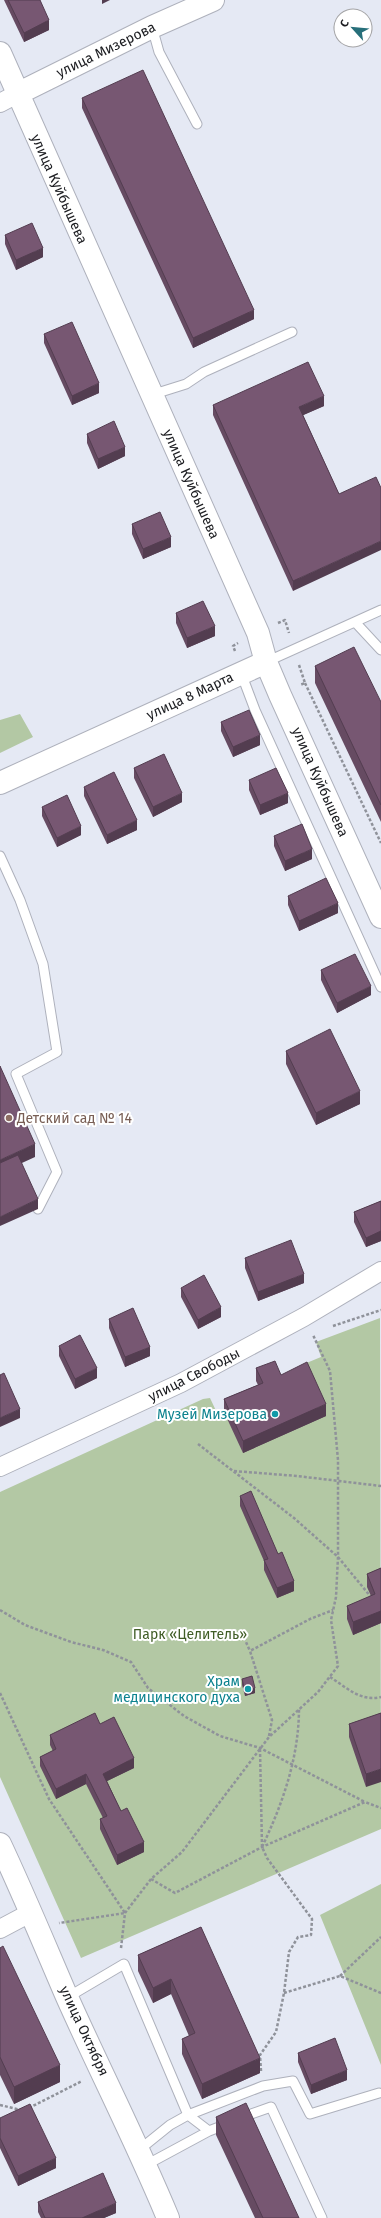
<svg xmlns="http://www.w3.org/2000/svg" width="381" height="2218" viewBox="0 0 381 2218" font-family="'Fira Sans',sans-serif">
	<style>
		.green { fill: #b3c8a4 }
		.lines { fill: none; stroke-linecap: round; stroke-linejoin: round }
		.lane-casing { stroke: #aeb1bc; stroke-width: 11 }
		.street-casing { stroke: #aeb1bc; stroke-width: 20 }
		.secondary-casing { stroke: #aeb1bc; stroke-width: 24 }
		.path { stroke: #8f929a; stroke-width: 2.5; stroke-dasharray: 3 2; stroke-linecap: butt }
		.lane { stroke: #fff; stroke-width: 9 }
		.street { stroke: #fff; stroke-width: 18 }
		.secondary { stroke: #fff; stroke-width: 22 }
		.wall { fill: #664b62 }
		.shaded-wall { fill: #533d50 }
		.building { fill: #775772; stroke: #533d50 }
		.education-dot { fill: #8d6e63; stroke: #fff; stroke-width: 1.5 }
		.culture-dot { fill: #0f9aa8; stroke: #fff; stroke-width: 1.5 }
		.labels { text-anchor: middle; dominant-baseline: central; stroke-width: 4; stroke-linejoin: round; paint-order: stroke }
		.street-label { font-size: 14px; fill: #1b1c20; stroke: #fff }
		.education-label { font-size: 14px; fill: #785e54; stroke: #fff; text-anchor: start }
		.culture-label { font-size: 14px; fill: #0d838f; stroke: #fff; text-anchor: end }
		.park-label { font-size: 14px; fill: #405d26; stroke: #fff }
	</style>
	<rect width="100%" height="100%" fill="#e5e9f4"/>
	<path class="green" d="M20,714L33,737L0,753V720Z
		M380,1318L381,1829L81,1958L0,1777V1492L203,1399L210,1398L218,1415L280,1388L304,1364L321,1357L316,1342Z
		M381,1884V2065L320,1915Z"/>
	<g class="lines">
		<g class="lane-casing">
			<path id="lane" d="M152,27L159,52L197,124
				M151,395L186,384L204,372L292,332
				M355,622L381,650
				M266,662L381,610
				M241,673L255,710L381,987
				M0,856L20,900L43,964L57,1052L16,1074L57,1172L38,1209
				M68,1997L124,1964L188,2115L209,2131
				M240,2118L271,2107L322,2218
				M139,2150L170,2125L188,2115L263,2086L293,2081L310,2114L379,2093
				M146,2165L209,2131L227,2124"/>
		</g>
		<g class="street-casing">
			<path id="street" d="M0,103L17,94
				M0,1467L181,1383L304,1317L381,1271
				M0,1929L32,1912"/>
		</g>
		<g class="secondary-casing">
			<path id="secondary" d="M0,53L258,633L266,662L280,695L381,917
				M17,94L152,27L213,0
				M0,783L266,662
				M0,1844C24,1895 45,1946 67,1997C100,2071 137,2143 168,2218"/>
		</g>
		<path class="path" d="M278,623L285,620L289,633
			M235,651L233,646L238,643
			M299,665L305,683L300,685
			M305,683L381,843
			M333,1326L381,1310
			M198,1444L294,1518L338,1557L371,1597
			M234,1471L297,1476L381,1486
			M0,1610L25,1625L71,1642L103,1650L131,1662L148,1688L184,1716L220,1736L260,1748L365,1802
			M242,1633L250,1651
			M330,1677C346,1687 360,1702 381,1697
			M0,1693L49,1799L125,1913L59,1923
			M269,1736L272,1720L250,1651L310,1619L333,1610
			M260,1749L262,1846
			M151,1879L175,1893L262,1847L365,1802L381,1808
			M121,1948L125,1913L151,1879L182,1852L269,1737L318,1692L338,1666L331,1620L336,1597L338,1557V1460L330,1371L313,1335
			M340,1976L381,1937
			M284,1993L340,1976L381,1993
			M261,2071L260,2055L276,2032L284,1993L289,1952L298,1937L311,1935L312,1919L267,1858L262,1847C283,1803 299,1757 299,1708
			M0,2105L21,2110
			M29,2108L82,2081"/>
		<use href="#lane" class="lane"/>
		<use href="#street" class="street"/>
		<use href="#secondary" class="secondary"/>
	</g>
	<path class="wall" d="M4,0H40L49,30L24,42Z
		M82,98L254,319L193,348L82,108Z
		M5,235L43,257L16,270L5,244Z
		M44,334L99,393L72,405L44,343Z
		M213,405L324,406L303,415L339,494L293,591L213,415Z
		M87,434L125,456L98,469L87,443Z
		M132,524L171,547L143,559L132,534Z
		M176,613L215,636L187,648L176,623Z
		M315,666L381,702V822L315,683Z
		M221,722L260,745L233,757L221,731Z
		M134,768L182,802L153,817L134,778Z
		M249,780L288,803L260,815L249,790Z
		M84,787L137,830L107,844L84,796Z
		M42,807L81,835L57,847L42,816Z
		M274,836L312,859L285,871L274,846Z
		M288,896L338,913L299,931L288,905Z
		M321,970L371,995L337,1013L321,980Z
		M286,1051L360,1104L316,1125L286,1064Z
		M381,1201V1241L366,1247L354,1222V1212Z
		M245,1258L304,1283L258,1301L245,1268Z
		M181,1288L221,1317L198,1329L181,1297Z
		M109,1319L150,1356L125,1367L109,1328Z
		M59,1346L97,1378L75,1389L59,1356Z
		M256,1368L281,1375L326,1416L243,1453L224,1412V1399L258,1385L256,1381Z
		M240,1496L294,1591L277,1598L264,1570V1561L240,1506Z
		M381,1568V1623L353,1635L347,1619V1606L371,1596L367,1587V1574Z
		M242,1679L255,1693L245,1696L242,1685Z
		M381,1713L366,1787L349,1737V1724Z
		M100,1724L134,1768L107,1781L121,1811L144,1852L117,1865L100,1829V1819L103,1818L86,1784L56,1799L40,1766V1757L53,1751L50,1745V1735Z
		M201,1927L260,2073L202,2099L182,2054V2039L189,2036L171,1994L153,2003L138,1971V1955Z
		M0,1948L60,2082L14,2104L0,2075Z
		M298,2053L347,2080L311,2094L298,2062Z
		M216,2117L299,2218H255L216,2135Z
		M0,2118L56,2168L18,2186L0,2148Z
		M38,2202L116,2213L104,2218H41L38,2212Z"/>
	<path class="shaded-wall" d="M102,0H110L102,4Z
		M49,20V30L24,42V33Z
		M43,248V257L16,270V260Z
		M254,310V319L193,348V338Z
		M99,383V393L72,405V396Z
		M324,396V406L299,417V407Z
		M125,447V456L98,469V459Z
		M171,537V547L143,559V549Z
		M381,541V550L293,591V581Z
		M215,626V636L187,648V638Z
		M260,735V745L233,757V747Z
		M182,793V802L153,817V807Z
		M288,793V803L260,815V805Z
		M137,820V830L107,844V835Z
		M81,826V835L57,847V838Z
		M312,849V859L285,871V861Z
		M338,903V913L299,931V921Z
		M371,986V995L337,1013V1003Z
		M360,1091V1104L316,1125V1113Z
		M35,1144V1157L0,1173V1160Z
		M38,1199V1209L0,1226V1217Z
		M381,1231V1241L366,1247V1238Z
		M304,1274V1283L258,1301V1292Z
		M221,1307V1317L198,1329V1320Z
		M150,1347V1356L125,1367V1357Z
		M97,1368V1378L75,1389V1379Z
		M326,1404V1416L243,1453V1441Z
		M20,1409V1418L0,1427V1418Z
		M294,1581V1591L277,1598V1588Z
		M381,1611V1623L353,1635V1622Z
		M255,1688V1693L245,1696V1691Z
		M134,1758V1768L103,1783V1774Z
		M381,1769V1782L366,1787V1774Z
		M86,1774V1784L56,1799V1789Z
		M144,1842V1852L117,1865V1855Z
		M171,1979V1994L153,2003V1988Z
		M260,2058V2073L202,2099V2084Z
		M60,2065V2082L14,2104V2087Z
		M347,2070V2080L311,2094V2085Z
		M56,2158V2168L18,2186V2176Z
		M116,2203V2213L104,2218H82Z"/>
	<path class="building" d="M8,0H40L49,20L24,33Z
		M143,70L254,310L193,338L82,98Z
		M32,223L43,248L16,260L5,235Z
		M72,322L99,383L72,396L44,334Z
		M308,362L324,396L299,407L339,494L376,477L381,488V541L293,581L213,405Z
		M114,421L125,447L98,459L87,434Z
		M160,512L171,537L143,549L132,524Z
		M203,601L215,626L187,638L176,613Z
		M354,647L381,702V805L315,666Z
		M249,710L260,735L233,747L221,722Z
		M164,754L182,793L153,807L134,768Z
		M276,768L288,793L260,805L249,780Z
		M114,772L137,820L107,835L84,787Z
		M67,795L81,826L57,838L42,807Z
		M302,824L312,849L285,861L274,836Z
		M326,878L338,903L299,921L288,896Z
		M355,954L371,986L337,1003L321,970Z
		M330,1029L360,1091L316,1113L286,1051Z
		M0,1066L35,1144L0,1160Z
		M18,1155L38,1199L0,1217V1163Z
		M381,1201V1231L366,1238L354,1212Z
		M291,1240L304,1274L258,1292L245,1258Z
		M204,1275L221,1307L198,1320L181,1288Z
		M133,1308L150,1347L125,1357L109,1319Z
		M80,1335L97,1368L75,1379L59,1346Z
		M275,1361L281,1375L307,1362L326,1404L243,1441L224,1399L263,1383L256,1368Z
		M4,1373L20,1409L0,1418V1375Z
		M251,1491L278,1554L282,1552L294,1581L277,1588L264,1560L268,1559L240,1496Z
		M381,1568V1611L353,1622L347,1606L375,1594L367,1574Z
		M252,1676L255,1688L245,1691L242,1679Z
		M95,1713L100,1724L114,1717L134,1758L103,1774L121,1811L127,1808L144,1842L117,1855L100,1819L107,1816L86,1774L56,1789L40,1757L56,1749L50,1735Z
		M381,1713V1769L366,1774L349,1724Z
		M201,1927L260,2058L202,2084L182,2039L195,2033L171,1979L153,1988L138,1955Z
		M3,1946L60,2065L14,2087L0,2057V1948Z
		M335,2038L347,2070L311,2085L298,2053Z
		M246,2103L299,2218H263L216,2117Z
		M30,2104L56,2158L18,2176L0,2138V2118Z
		M103,2173L116,2203L82,2218H45L38,2202Z"/>
	<circle class="education-dot" cx="9" cy="1118" r="4"/>
	<g class="culture-dot">
		<circle cx="275" cy="1414" r="4"/>
		<circle cx="248" cy="1689" r="4"/>
	</g>
	<g class="labels">
		<g class="street-label">
			<text transform="translate(106 50) rotate(-26)">улица Мизерова</text>
			<text transform="translate(59 189) rotate(66)">улица Куйбышева</text>
			<text transform="translate(191 484) rotate(66)">улица Куйбышева</text>
			<text transform="translate(190 696) rotate(-25)">улица 8 Марта</text>
			<text transform="translate(320 782) rotate(66)">улица Куйбышева</text>
			<text transform="translate(194 1375) rotate(-27)">улица Свободы</text>
			<text transform="translate(84 2031) rotate(65)">улица Октября</text>
		</g>
		<g class="education-label">
			<text x="17" y="1118">Детский сад № 14</text>
		</g>
		<g class="culture-label">
			<text x="267" y="1414">Музей Мизерова</text>
			<text x="240" y="1681">Храм<tspan x="240" dy="16">медицинского духа</tspan></text>
		</g>
		<g class="park-label">
			<text x="190" y="1634">Парк «Целитель»</text>
		</g>
	</g>
	<g transform="translate(353 28) rotate(297)"><circle r="19" fill="#ffffff" stroke="#a4a4a6"/>
	<path d="M0-3L7 15L0 10L-7 15Z" fill="#276f7a"/>
	<text y="-6" font-size="11" font-weight="bold" text-anchor="middle" fill="#1b1c20">С</text>
	</g>
</svg>
